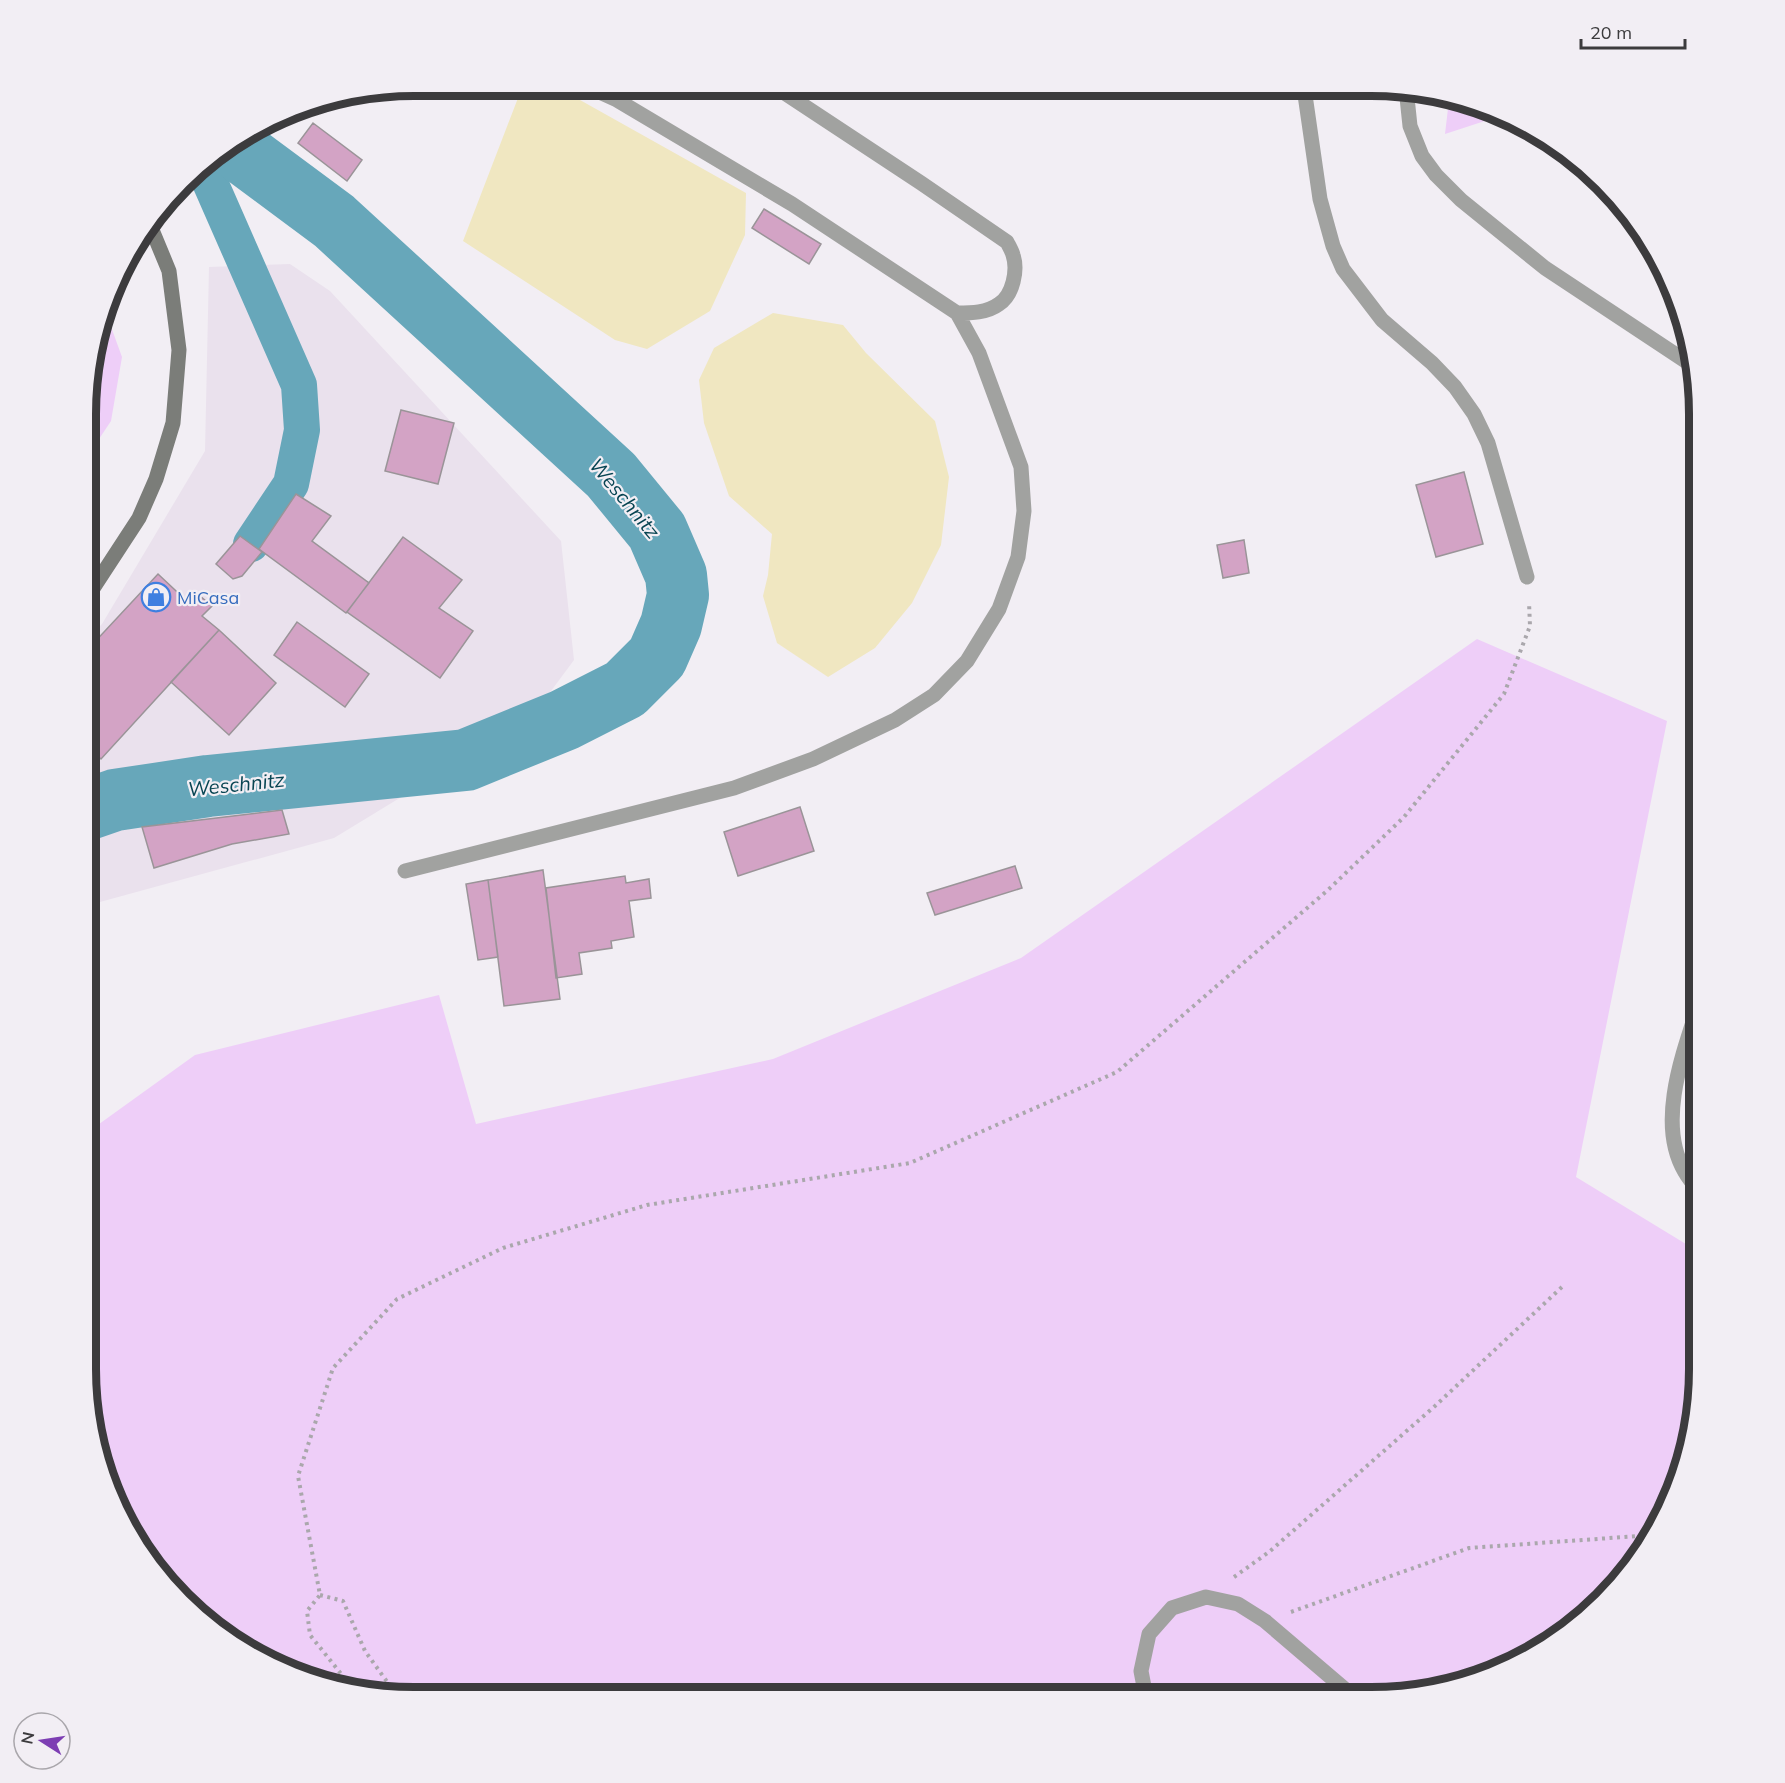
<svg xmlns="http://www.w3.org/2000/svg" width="1785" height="1783" viewBox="0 0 1785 1783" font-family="Mulish,sans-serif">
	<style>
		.built { fill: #eae1ed }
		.green { fill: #eecef8 }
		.sand { fill: #f0e7c1 }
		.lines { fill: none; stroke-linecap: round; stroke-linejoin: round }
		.canal { stroke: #67a7ba; stroke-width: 36 }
		.river { stroke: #67a7ba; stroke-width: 62 }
		.building { fill: #d3a3c5; stroke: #9a9498; stroke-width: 1.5 }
		.path { stroke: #aaa7ac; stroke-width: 4; stroke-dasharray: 3 4.5; stroke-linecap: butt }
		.lane { stroke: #a1a2a0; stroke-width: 15 }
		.street { stroke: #a1a2a0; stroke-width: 15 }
		.secondary { stroke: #7b7d79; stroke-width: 15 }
		.labels { text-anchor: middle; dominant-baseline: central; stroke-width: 4.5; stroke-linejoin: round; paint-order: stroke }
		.shop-label { font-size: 18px; fill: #366cbe; stroke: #f2eef4; text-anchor: start }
		.water-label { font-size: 20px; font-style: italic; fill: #074452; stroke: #f2eef4 }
		.rim { fill: none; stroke: #3c3b3d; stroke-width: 8 }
	</style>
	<rect width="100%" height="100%" fill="#f2eef4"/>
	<path class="built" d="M290,264L330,291L561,541L574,660L531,718L334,838L89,905L90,636L102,624L205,451L209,267Z"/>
	<path class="green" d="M1449,100L1497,117L1445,134Z
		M106,313L122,357L111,421L91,451L92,350Z
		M1477,639L1667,721L1576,1177L1699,1252V1390L1688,1454L1656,1533L1571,1630L1477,1680L1392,1697H393L269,1663L198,1616L153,1569L103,1475L86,1390L88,1132L195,1055L439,995L476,1124L773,1059L1021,958Z"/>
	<path class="sand" d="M518,98L580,100L746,193L745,235L710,311L647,349L615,340L463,241Z
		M773,313L843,325L866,353L935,421L949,477L941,545L912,603L875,648L828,677L777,643L763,596L768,575L772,534L729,496L704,423L699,380L714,348Z"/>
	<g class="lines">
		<path class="canal" d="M202,164L299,385L302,430L291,484L251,544"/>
		<path class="river" d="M89,809L115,800L208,786L466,760L564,720L625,689L657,657L671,625L678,595L676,575L657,531L611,475L334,221L233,146"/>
	</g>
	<path class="building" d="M313,123L362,160L347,181L298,143Z
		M764,209L821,244L809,264L752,228Z
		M401,410L454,423L438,484L385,471Z
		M1464,472L1483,544L1436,557L1416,485Z
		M296,494L331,516L312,541L369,583L346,613L259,549Z
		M240,536L262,552L242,576L233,579L216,564Z
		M403,537L462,580L439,608L473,631L440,678L347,612Z
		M1244,540L1249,573L1223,578L1217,545Z
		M158,574L191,605L200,596L212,606L202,616L219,630L101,759L90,749V647Z
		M297,622L369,674L345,707L274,655Z
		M219,630L276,683L229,735L171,682Z
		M800,807L814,851L738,876L724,832Z
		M282,810L289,834L232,844L154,868L142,827Z
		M1015,866L1022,888L935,915L927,893Z
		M543,870L560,999L504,1006L488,880Z
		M625,876L626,883L649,879L651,898L629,901L634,937L611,941L612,948L579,953L582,974L556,978L546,888Z
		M488,880L498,957L478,960L466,884Z"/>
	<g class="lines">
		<path class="path" d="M1234,1577L1269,1552L1435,1406L1563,1286
			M320,1595L343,1601L365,1651L398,1697
			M1291,1612L1469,1548L1653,1535
			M350,1685L310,1635L307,1611L320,1595L298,1476L333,1368L397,1299L503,1248L647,1205L910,1163L1117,1072L1328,890L1404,817L1504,694L1530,626L1529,602"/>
		<path class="lane" d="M774,86L921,183L1007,242C1009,246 1012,251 1013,255C1018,270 1013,295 999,304C987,313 971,313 957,313
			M1304,88L1320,199L1333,246L1343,269L1382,320L1432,363L1455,387L1474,414L1488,443L1527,577
			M1406,88L1410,126L1422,156L1436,175L1461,200L1545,268L1693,366
			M405,871L734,788L813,759L895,720L934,695L967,661L999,609L1018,557L1024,511L1021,467L979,353L957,313L792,204L617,100L586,86
			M1699,1004C1683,1053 1656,1124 1685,1172C1689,1179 1694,1185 1699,1191"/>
		<path class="street" d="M1146,1697L1141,1671L1149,1634L1172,1608L1206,1597L1238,1604L1265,1621L1354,1697"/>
		<path class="secondary" d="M90,593L139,518L156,479L173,423L179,350L169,271L150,225"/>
	</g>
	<defs>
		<g id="shop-ring" transform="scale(1.5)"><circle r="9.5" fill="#f2eef4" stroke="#3f7fe0" stroke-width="1.5"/><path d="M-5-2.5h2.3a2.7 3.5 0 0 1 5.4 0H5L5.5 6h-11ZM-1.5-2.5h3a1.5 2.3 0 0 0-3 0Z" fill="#3f7fe0"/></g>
	</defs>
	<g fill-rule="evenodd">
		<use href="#shop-ring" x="156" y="597"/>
	</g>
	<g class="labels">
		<g class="shop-label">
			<text x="177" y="597">MiCasa</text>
		</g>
		<g class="water-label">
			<text transform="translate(625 498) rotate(50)">Weschnitz</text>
			<text transform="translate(236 784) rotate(-6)">Weschnitz</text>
		</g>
	</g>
	<path d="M0 0H1785V1783H0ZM414 96H1371A318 318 0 0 1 1689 414V1369A318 318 0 0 1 1371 1687H414A318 318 0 0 1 96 1369V414A318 318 0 0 1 414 96Z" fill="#f2eef4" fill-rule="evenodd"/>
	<path class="rim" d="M414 96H1371A318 318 0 0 1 1689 414V1369A318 318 0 0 1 1371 1687H414A318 318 0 0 1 96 1369V414A318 318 0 0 1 414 96Z"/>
	<g transform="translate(42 1741) rotate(282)"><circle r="28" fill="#f2eef4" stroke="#a9a6ab" stroke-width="1.5"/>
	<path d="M0-4.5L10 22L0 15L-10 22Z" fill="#7d3eb3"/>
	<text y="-9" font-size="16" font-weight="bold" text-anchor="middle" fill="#3c3b3d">N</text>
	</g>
	<path d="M1581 39v9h104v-9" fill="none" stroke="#3c3b3d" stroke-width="3"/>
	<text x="1590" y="39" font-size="18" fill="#3c3b3d" stroke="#f2eef4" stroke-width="4.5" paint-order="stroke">20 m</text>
</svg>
